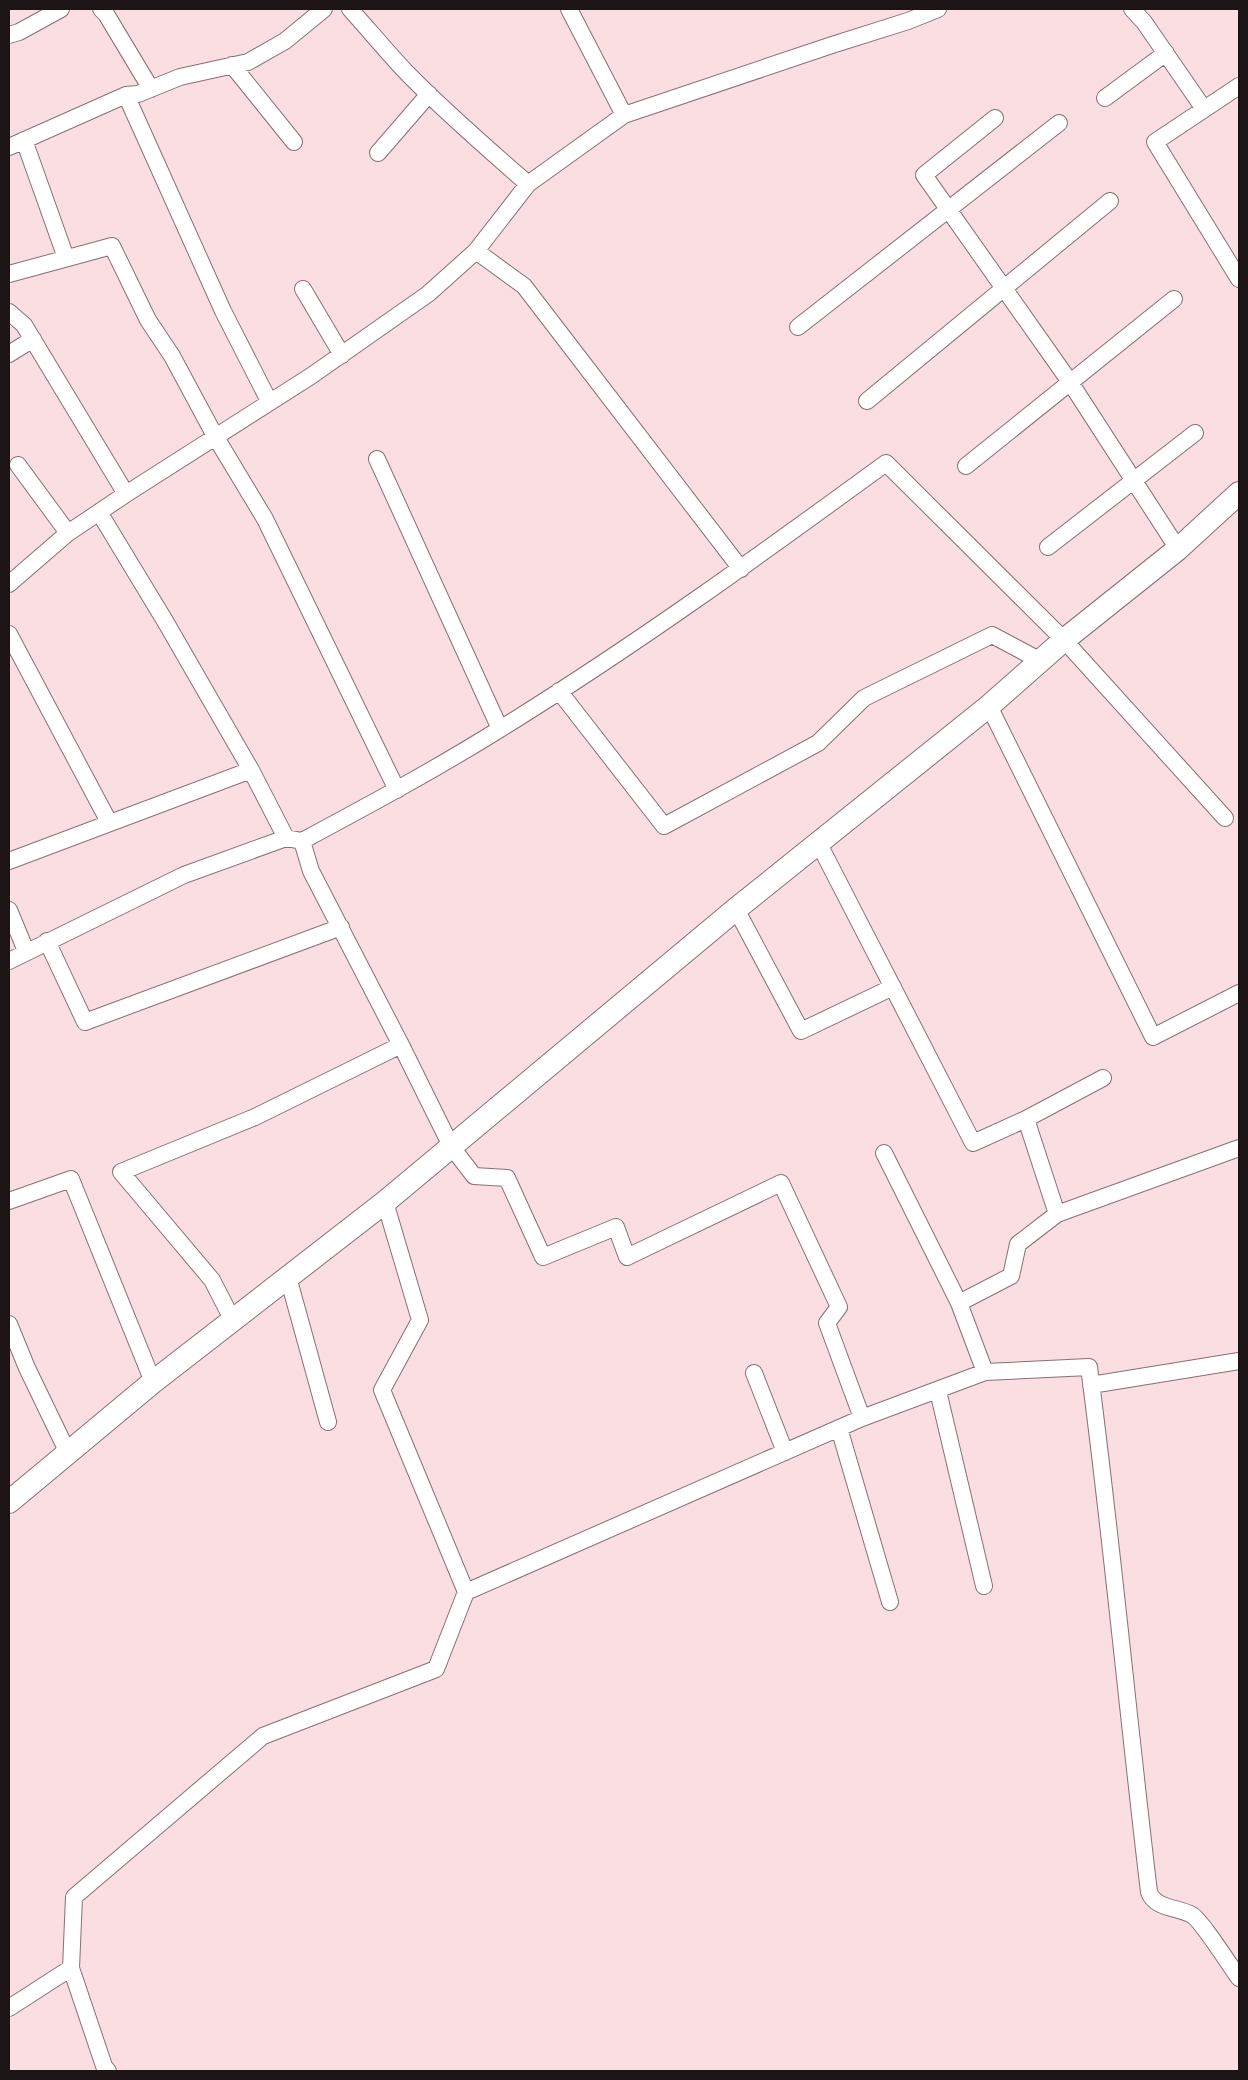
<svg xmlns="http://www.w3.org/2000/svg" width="1248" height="2080" viewBox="0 0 1248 2080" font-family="'Noto Sans',sans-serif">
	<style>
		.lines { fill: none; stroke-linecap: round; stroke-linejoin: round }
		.street-casing { stroke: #877073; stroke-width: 18 }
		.secondary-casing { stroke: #877073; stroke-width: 24 }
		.street { stroke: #fff; stroke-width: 16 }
		.secondary { stroke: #fff; stroke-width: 22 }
	</style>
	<rect width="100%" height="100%" fill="#fadee2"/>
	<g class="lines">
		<g class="street-casing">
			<path id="street" d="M101,9L106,14L151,89
				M350,9C369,30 387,52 406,72C445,112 487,148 528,184
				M569,9L624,115
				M1132,9L1144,22L1204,109
				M9,35L19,32L61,9
				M232,65L294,142
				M1239,86L1155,142L1239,279
				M126,95L223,311L269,401
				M1105,98L1166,53
				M995,118L924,175L1070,382L1178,549
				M24,140L66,258
				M9,147L126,95L138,94L180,77L248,62L285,41L324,9
				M378,153L429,94
				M476,251L524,286L741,569
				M9,274L112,246L148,320L172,356L215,436L265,519L397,790
				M303,289L342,355
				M9,312L24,325L126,494
				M798,327L1059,123
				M9,354L33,339
				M867,401L1110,201
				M377,459L500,729
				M18,465L68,533
				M966,466L1174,299
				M99,512L165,621L251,770
				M1048,547L1195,433
				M9,584L68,533L126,494L311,376L428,294L476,251L528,184L624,115L832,45L908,21L938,9
				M9,634L109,822
				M559,691L664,826L818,743L864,698L992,635L1041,661
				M989,706L1153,1037L1239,993
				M302,841L311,871L401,1045L451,1146L474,1176L507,1178L543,1257L616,1227L627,1257L781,1183L839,1307L827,1323L862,1418
				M819,844L973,1143L1026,1119L1103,1078
				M9,861L251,770L286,838
				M736,909L801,1031L893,987
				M9,910L26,951
				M47,941L85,1022L341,927
				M9,961L184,875L286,838L302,841C369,805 436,769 500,729C633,647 760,555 886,463L1064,640L1225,818
				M884,1153L959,1303L985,1372
				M9,1201L71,1179L153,1382
				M1057,1214L1239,1148
				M288,1277L328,1422
				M959,1303L1011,1276L1018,1244L1057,1214L1026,1119
				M232,1319L212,1280L121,1172L255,1117L401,1045
				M9,1324L27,1368L68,1453
				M754,1373L785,1452
				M1091,1385L1239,1361
				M938,1391L984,1586
				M839,1428L890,1602
				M466,1592L862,1418L985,1372L1089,1367C1112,1541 1128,1717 1149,1892C1155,1909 1178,1907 1192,1915C1201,1920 1231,1967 1239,1978
				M9,2008L71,1968
				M108,2071L104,2066L71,1968L74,1897L263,1736L436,1669L466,1592L382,1390L420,1320L385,1202"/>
		</g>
		<g class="secondary-casing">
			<path id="secondary" d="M9,1502L153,1382L385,1202L736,909L989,706L1064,640L1178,549L1239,493"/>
		</g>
		<use href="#street" class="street"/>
		<use href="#secondary" class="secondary"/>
	</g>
	<rect width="1248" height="2080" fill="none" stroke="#1d1415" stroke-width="20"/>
</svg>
